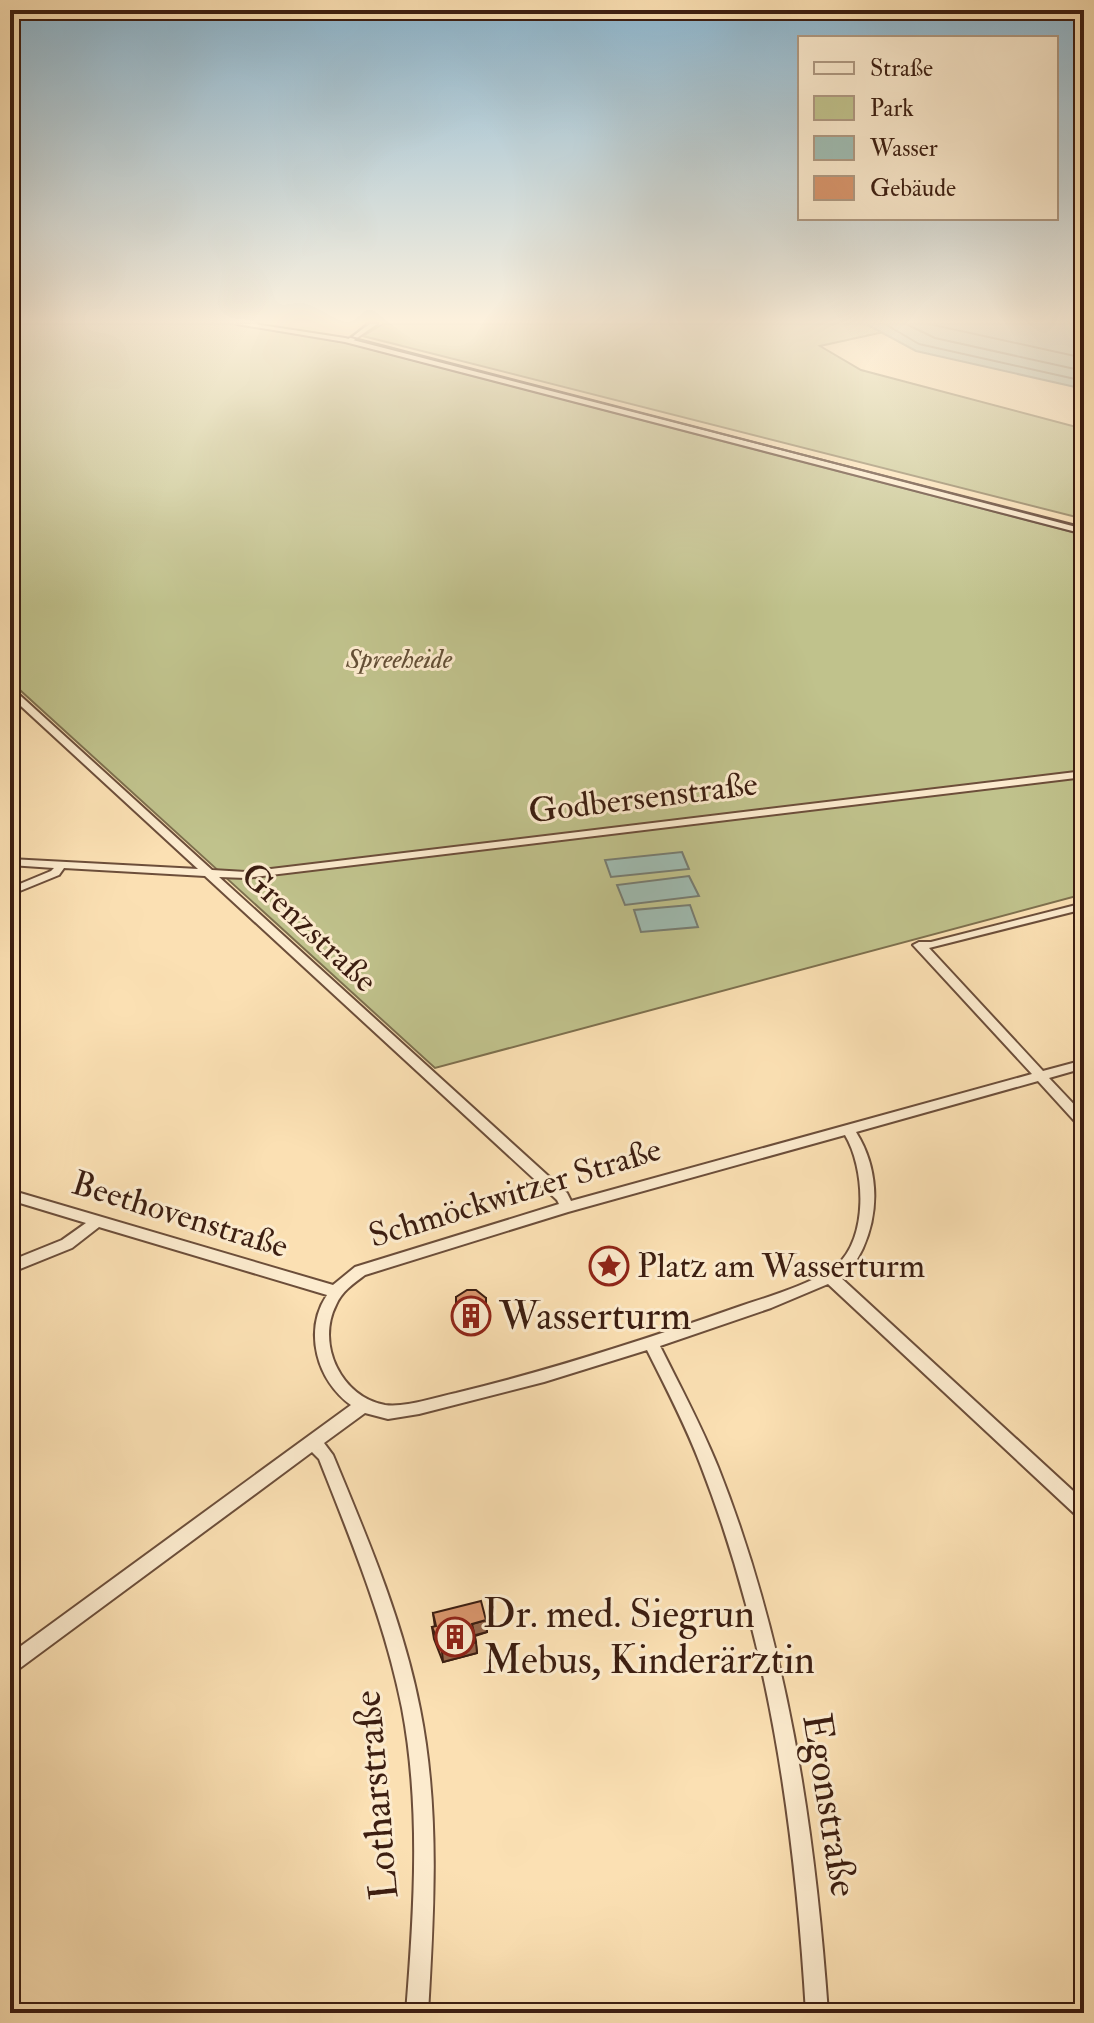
<svg xmlns="http://www.w3.org/2000/svg" width="1094" height="2023" viewBox="0 0 1094 2023" font-family="'IM FELL Double Pica',serif">
	<style>
		.green { fill: #c0c28c; stroke: #7e704e; stroke-width: 2 }
		.water { fill: #9fbcb2; stroke: #777d72; stroke-width: 2 }
		.lines { fill: none; stroke-linecap: round; stroke-linejoin: round }
		.shore { stroke: #6e6d62; stroke-width: 2 }
		.minor-casing { stroke: #6c4e3a; stroke-width: 4 }
		.tertiary-casing { stroke: #6c4e3a; stroke-width: 4 }
		.secondary-casing { stroke: #3c1e11; stroke-width: 4 }
		.minor { fill: #fcebce; fill-rule: evenodd }
		.tertiary { fill: #fcebce; fill-rule: evenodd }
		.secondary { fill: #fcebce; fill-rule: evenodd }
		.tram { stroke: #3c1e11; stroke-width: 2 }
		.wall { fill: #ba805d; stroke: #3c1e11; stroke-width: 2 }
		.shaded-wall { fill: #97684c; stroke: #3c1e11; stroke-width: 2 }
		.building { fill: #d8956c; stroke: #3c1e11; stroke-width: 2 }
		.labels { text-anchor: middle; dominant-baseline: central; stroke-width: 6; stroke-linejoin: round; paint-order: stroke }
		.far-park-label { font-size: 28px; font-style: italic; fill: #644f36; stroke: #fcebce }
		.street-label { font-size: 34px; fill: #3c1e11; stroke: #fcebce }
		.poi-label { font-size: 34px; fill: #3c1e11; stroke: #fcebce; text-anchor: start }
		.near-poi-label { font-size: 40px; fill: #3c1e11; stroke: #fcebce; text-anchor: start }
		.near-street-label { font-size: 40px; fill: #3c1e11; stroke: #fcebce }
	</style>
	<rect width="100%" height="100%" fill="#fbe0b3"/>
	<filter id="stains"><feTurbulence type="fractalNoise" baseFrequency=".0025" numOctaves="4"/><feColorMatrix values="0 0 0 0 .2 0 0 0 0 .09 0 0 0 0 .02 0 0 0 .5 -.17"/></filter>
	<radialGradient id="worn" r=".72"><stop offset=".6" stop-color="#630" stop-opacity="0"/><stop offset="1" stop-color="#630" stop-opacity=".3"/></radialGradient>
	<path class="green" d="M10,324H231L339,341L1084,535V894L435,1068L10,681Z
		M383,324H866L884,332L820,346L861,370L1084,429V519L363,336Z"/>
	<path class="water" d="M866,324H1084V389L916,351Z
		M682,852L689,869L611,877L605,860Z
		M689,876L699,896L625,905L617,885Z
		M690,905L698,927L641,932L634,910Z"/>
	<g class="lines">
		<path class="shore" d="M885,324L919,344L1084,381
			M906,324L935,338L1084,371
			M929,324L1084,358"/>
		<g class="minor-casing">
			<path id="minor" d="M10,688L13,689L212,870L246,872L1084,771V777L246,878L219,877L567,1193L571,1201L1032,1074L913,945L919,942H931L1084,903V909L929,948L1043,1071L1084,1060V1068L1049,1078L1084,1115V1128L1079,1126L1038,1081L856,1132C878,1167 880,1210 863,1248C857,1260 851,1271 840,1277L1084,1501V1519L1078,1517L828,1284L771,1308L660,1346C680,1386 701,1425 718,1467C787,1641 815,1827 828,2013H806C795,1827 769,1641 701,1466C686,1426 666,1388 647,1350L544,1382L419,1414L388,1419L365,1413L324,1443L333,1455C367,1537 403,1621 420,1709C440,1809 434,1912 428,2013H406C414,1912 421,1808 402,1708C385,1622 351,1540 319,1459L312,1452L16,1671L10,1674V1654L351,1405C317,1381 303,1331 327,1295L99,1227L72,1248L10,1273V1261L62,1240L86,1223L10,1200V1190L333,1285L355,1267L559,1204L557,1200L205,876L64,868L59,875L10,895V888L51,871L54,868L10,865V859L198,869L10,696ZM845,1135C865,1168 869,1238 836,1266C813,1284 764,1298 735,1308C644,1340 551,1370 456,1393C436,1397 405,1408 385,1405C341,1397 316,1344 336,1305C342,1291 353,1284 365,1275L568,1212Z"/>
		</g>
		<g class="tertiary-casing">
			<path id="tertiary" d="M370,324H377L351,342H347V340Z"/>
		</g>
		<g class="secondary-casing">
			<path id="secondary" d="M237,324H254L345,338L1084,528V534L345,342Z"/>
		</g>
		<use href="#minor" class="minor"/>
		<use href="#tertiary" class="tertiary"/>
		<use href="#secondary" class="secondary"/>
		<path class="tram" d="M366,324L351,337L1084,528"/>
	</g>
	<path class="wall" d="M456,1297L486,1298V1318L477,1327L467,1328L456,1321Z
		M433,1613L486,1620L487,1632L475,1636L477,1653L443,1662L434,1639L432,1627H435Z"/>
	<path class="shaded-wall" d="M486,1305V1318L477,1327L476,1314Z
		M486,1620L487,1632L472,1636V1624Z
		M476,1642L477,1653L443,1662L442,1651Z"/>
	<path class="building" d="M467,1290H476L486,1298V1305L476,1314L467,1315L456,1308V1297Z
		M481,1601L486,1620L472,1624L476,1642L442,1651L432,1627L436,1626L433,1613Z"/>
	<linearGradient id="sky" x2="0" y2="1"><stop stop-color="#8bb7d2"/><stop offset="0.53" stop-color="#fdf1dd"/><stop offset="1" stop-color="#fdf1dd" stop-opacity="0"/></linearGradient>
	<rect width="1094" height="607" fill="url(#sky)"/>
	<defs>
		<g id="sight-ring" transform="scale(2)"><circle r="9.5" fill="#fcebce" stroke="#8f2418" stroke-width="1.5"/><path d="M0-6L1.8-2.2L6-1.7L2.9 1.2L3.7 5.4L0 3.3L-3.7 5.4L-2.9 1.2L-6-1.7L-1.8-2.2Z" fill="#8f2418"/></g>
		<g id="building-ring" transform="scale(2)"><circle r="9.5" fill="#fcebce" stroke="#8f2418" stroke-width="1.5"/><path d="M-4-6H4V6H1V3H-1V6H-4ZM-2.5-4.3h1.7v1.8h-1.7ZM.8-4.3h1.7v1.8H.8ZM-2.5-1h1.7V.8h-1.7ZM.8-1h1.7V.8H.8Z" fill="#8f2418"/></g>
	</defs>
	<g fill-rule="evenodd">
		<use href="#sight-ring" x="609" y="1266"/>
		<use href="#building-ring" x="471" y="1316"/>
		<use href="#building-ring" x="455" y="1637"/>
	</g>
	<g class="labels">
		<g class="far-park-label">
			<text x="399" y="659">Spreeheide</text>
		</g>
		<g class="street-label">
			<text transform="translate(643 798) rotate(-7)">Godbersenstraße</text>
			<text transform="translate(309 928) rotate(43)">Grenzstraße</text>
			<text transform="translate(515 1193) rotate(-17)">Schmöckwitzer Straße</text>
			<text transform="translate(180 1215) rotate(17)">Beethovenstraße</text>
		</g>
		<g class="poi-label">
			<text x="637" y="1266">Platz am Wasserturm</text>
		</g>
		<g class="near-poi-label">
			<text x="499" y="1316">Wasserturm</text>
			<text x="483" y="1614">Dr. med. Siegrun<tspan x="483" dy="46">Mebus, Kinderärztin</tspan></text>
		</g>
		<g class="near-street-label">
			<text transform="translate(376 1795) rotate(-95)">Lotharstraße</text>
			<text transform="translate(830 1805) rotate(81)">Egonstraße</text>
		</g>
	</g>
	<rect width="1094" height="2023" fill="none" stroke="#fbe0b3" stroke-width="40"/>
	<rect x="12" y="12" width="1070" height="1999" fill="none" stroke="#3c1e11" stroke-width="4"/>
	<rect x="20" y="20" width="1054" height="1983" fill="none" stroke="#3c1e11" stroke-width="2"/>
	<rect x="798" y="36" width="260" height="184" fill="#fcebce" stroke="#af9982" stroke-width="2"/>
	<rect x="814" y="62" width="40" height="12" fill="#fcebce" stroke="#af9982" stroke-width="2"/>
	<text x="870" y="76" font-size="24" fill="#3c1e11">Straße</text>
	<rect x="814" y="96" width="40" height="24" fill="#c0c28c" stroke="#af9982" stroke-width="2"/>
	<text x="870" y="116" font-size="24" fill="#3c1e11">Park</text>
	<rect x="814" y="136" width="40" height="24" fill="#9fbcb2" stroke="#af9982" stroke-width="2"/>
	<text x="870" y="156" font-size="24" fill="#3c1e11">Wasser</text>
	<rect x="814" y="176" width="40" height="24" fill="#d8956c" stroke="#af9982" stroke-width="2"/>
	<text x="870" y="196" font-size="24" fill="#3c1e11">Gebäude</text>
	<rect width="100%" height="100%" filter="url(#stains)"/>
	<rect width="100%" height="100%" fill="url(#worn)"/>
</svg>
